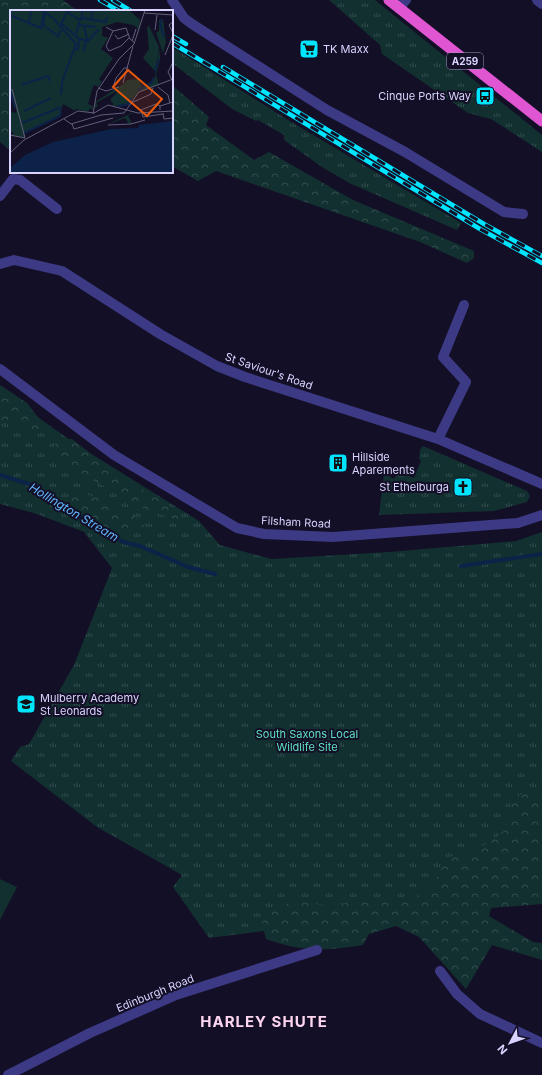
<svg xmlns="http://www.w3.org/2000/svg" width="542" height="1075" viewBox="0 0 542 1075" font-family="Inter,sans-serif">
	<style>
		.grass { fill: url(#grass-tufts) }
		.forest { fill: url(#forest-crowns) }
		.garden { fill: #12302f }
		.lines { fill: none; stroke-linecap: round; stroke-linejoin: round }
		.stream { stroke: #0c2248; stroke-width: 4 }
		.minor { stroke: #3d3a85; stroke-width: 10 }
		.tertiary { stroke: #3d3a85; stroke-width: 10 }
		.trunk { stroke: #e055d1; stroke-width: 11 }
		.rail-casing { stroke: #00e5ff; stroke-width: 4.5 }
		.rail { stroke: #130f26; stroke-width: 3; stroke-dasharray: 9; stroke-linecap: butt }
		.labels { text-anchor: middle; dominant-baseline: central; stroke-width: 4; stroke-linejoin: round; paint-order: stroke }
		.shield { fill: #130f26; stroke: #9e99be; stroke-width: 1 }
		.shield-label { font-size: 10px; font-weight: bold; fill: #d9d4ff }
		.poi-label { font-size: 11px; fill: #d9d4ff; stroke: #130f26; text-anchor: start }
		.street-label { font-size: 11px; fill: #d9d4ff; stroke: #130f26 }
		.park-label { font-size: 11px; fill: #5fe0c0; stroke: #130f26 }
		.water-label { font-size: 12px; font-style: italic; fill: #62b6ff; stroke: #130f26 }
		.district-label { font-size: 15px; font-weight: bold; letter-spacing: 1px; fill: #ffd6f0; stroke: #130f26 }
		.inset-river { fill: none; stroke: #0c2248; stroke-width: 2 }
		.inset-road { fill: none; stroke: #625e7d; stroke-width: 1 }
		.view { fill: #e8590c; fill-opacity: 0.15; stroke: #e8590c; stroke-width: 2 }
		.inset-edge { fill: none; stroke: #d9d4ff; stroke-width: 2 }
	</style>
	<defs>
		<pattern id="grass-tufts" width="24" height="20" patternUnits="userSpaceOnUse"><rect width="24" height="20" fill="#12302f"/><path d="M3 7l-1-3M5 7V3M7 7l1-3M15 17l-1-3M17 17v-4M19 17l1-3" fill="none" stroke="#344d4e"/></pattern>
		<pattern id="forest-crowns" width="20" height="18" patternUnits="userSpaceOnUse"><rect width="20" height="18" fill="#12302f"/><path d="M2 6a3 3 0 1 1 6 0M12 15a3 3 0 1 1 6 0" fill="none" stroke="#344d4e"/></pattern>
	</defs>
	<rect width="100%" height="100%" fill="#130f26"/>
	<path class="grass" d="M329,0H375L542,135V152L491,119L468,113L382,54L380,45Z
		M172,47L288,120L461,223L457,230L349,183L322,167L284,140V135L258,120L256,121L232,109L172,63Z
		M0,390L77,445L199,521L220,545L271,559L389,552L516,541L542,532V900L484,903L209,938L173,887L182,875L97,827L11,761L20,747L29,744L74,665L112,568L84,532L37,514L0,504Z
		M423,446L527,491L530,496L527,502L494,511L379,515L384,473L394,479L398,471L414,478L421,461L419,458L420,450Z"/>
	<path class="forest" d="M0,0H63L78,11H11V151L0,142Z
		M172,85L209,117L206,125L254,160L269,152L353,200L474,251V258L467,263L420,242L216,171L198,181L172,166Z
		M0,385L27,403L44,425L42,431C28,430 15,421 0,420Z
		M57,439H72L112,470L176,510L180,516L176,520L147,510L62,463L54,448Z
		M75,491L104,500L146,523L141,529L112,532L76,511L69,499Z
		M525,791L542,793V904L491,908L489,916L533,942L542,943V960L492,945L466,989L419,937L396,926L369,934L363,945C326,951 302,952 266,939L262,923L270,910L296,901L327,906L379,898L406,901L430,889L440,871L444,858L462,854L489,843L504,831L512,802Z"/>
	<path class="garden" d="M0,879L17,887L0,920Z"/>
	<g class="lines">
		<path class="stream" d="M0,475L35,486L66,509L123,542L140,546L188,567L215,574
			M461,566L542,554"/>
		<path class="minor" d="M172,0L184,18L192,24L327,110L405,152L504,212L523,214
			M537,0L542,4
			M399,8L406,0
			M0,196L13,179L20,180L57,209
			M0,264L14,260L62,271L160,334L217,366L245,377L438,439L542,484
			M438,439L466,382L443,357L464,305
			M440,971L457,994L480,1014L542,1043
			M8,1075L90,1033L176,995L317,950"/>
		<path class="tertiary" d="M0,369L114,455L237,528L264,534L333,537L518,523L542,515"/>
		<path class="trunk" d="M389,0L542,121"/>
		<g class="rail-casing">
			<path id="rail" d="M100,0L119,11
				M113,0L131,11
				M172,36L186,44
				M172,43L480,229L542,263
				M223,67L484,224L542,256"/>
		</g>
		<use href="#rail" class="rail"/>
	</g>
	<defs>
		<g id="supermarket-square" transform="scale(1)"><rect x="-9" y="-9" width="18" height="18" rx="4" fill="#00e5ff" stroke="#130f26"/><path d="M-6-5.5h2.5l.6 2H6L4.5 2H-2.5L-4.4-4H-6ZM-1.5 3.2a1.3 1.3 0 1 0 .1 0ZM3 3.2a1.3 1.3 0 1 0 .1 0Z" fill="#111"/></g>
		<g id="bus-square" transform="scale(1)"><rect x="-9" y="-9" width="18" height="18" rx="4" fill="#00e5ff" stroke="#130f26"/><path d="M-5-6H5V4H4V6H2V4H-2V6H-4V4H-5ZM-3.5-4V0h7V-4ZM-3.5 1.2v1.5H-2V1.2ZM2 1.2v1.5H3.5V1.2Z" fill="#111"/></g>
		<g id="building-square" transform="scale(1)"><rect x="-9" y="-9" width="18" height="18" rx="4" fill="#00e5ff" stroke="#130f26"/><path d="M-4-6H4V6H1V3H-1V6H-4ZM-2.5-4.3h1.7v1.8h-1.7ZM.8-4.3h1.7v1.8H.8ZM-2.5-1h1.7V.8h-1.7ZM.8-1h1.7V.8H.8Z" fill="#111"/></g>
		<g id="church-square" transform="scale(1)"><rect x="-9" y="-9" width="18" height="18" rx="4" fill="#00e5ff" stroke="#130f26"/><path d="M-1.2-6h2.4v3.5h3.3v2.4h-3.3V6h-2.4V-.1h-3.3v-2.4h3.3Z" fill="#111"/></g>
		<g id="school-square" transform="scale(1)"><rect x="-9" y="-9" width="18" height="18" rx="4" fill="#00e5ff" stroke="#130f26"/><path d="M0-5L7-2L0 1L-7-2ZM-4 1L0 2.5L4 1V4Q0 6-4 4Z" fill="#111"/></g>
	</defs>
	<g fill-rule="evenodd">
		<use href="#supermarket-square" x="309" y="49"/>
		<use href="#bus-square" x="485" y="96"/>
		<use href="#building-square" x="338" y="463"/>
		<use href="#church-square" x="463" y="487"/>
		<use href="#school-square" x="26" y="704"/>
	</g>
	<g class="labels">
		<rect class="shield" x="447" y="53" width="36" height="16" rx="3"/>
		<g class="shield-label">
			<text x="465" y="61">A259</text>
		</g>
		<g class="poi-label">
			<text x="323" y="49">TK Maxx</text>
			<text x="471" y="96" text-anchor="end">Cinque Ports Way</text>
			<text x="352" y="457">Hillside<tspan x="352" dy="13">Aparements</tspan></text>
			<text x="449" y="487" text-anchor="end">St Ethelburga</text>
			<text x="40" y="698">Mulberry Academy<tspan x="40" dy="13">St Leonards</tspan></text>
		</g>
		<g class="street-label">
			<text transform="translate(269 371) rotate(19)">St Saviour's Road</text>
			<text transform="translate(296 522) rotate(3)">Filsham Road</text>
			<text transform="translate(155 993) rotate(-22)">Edinburgh Road</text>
		</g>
		<g class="park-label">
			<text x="307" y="734">South Saxons Local<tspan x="307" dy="13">Wildlife Site</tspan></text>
		</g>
		<g class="water-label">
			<text transform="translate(74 512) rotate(31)">Hollington Stream</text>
		</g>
		<g class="district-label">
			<text x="264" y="1021">HARLEY SHUTE</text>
		</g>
	</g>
	<g transform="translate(10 10)">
		<rect width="163" height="163" fill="#130f26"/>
		<path d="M149,37L150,49L146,65L149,75L129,81L119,94L103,96V89L117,70L128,69L133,77L141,72L145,67ZM124,102L118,106L122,113L119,114L115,108L102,113L64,123L34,134L0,151L34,134L63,123L98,114Z" fill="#12302f"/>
		<path d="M0,0H119L130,10L129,19L123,15L107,12L92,17V26L98,28L91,39L103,48L89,69L92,72L88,77L84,75L82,80L78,94L83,96V100L80,98L78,102L66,99L65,101L53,94L50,106L15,123V128L2,125L3,122H0V101L6,103V99L0,80ZM153,9L156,32L153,43L146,23L149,21V10ZM139,16L149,37L145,61L133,48L139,39L137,17ZM116,72L107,92L113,94L107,96L101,92V89L109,80L86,93L88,96L85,98V92Z" fill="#12302f"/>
		<path d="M0,0H25L33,4L31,17L0,5ZM34,0H97V11L104,13L92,17V26L98,28L90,39L85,35L82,37L73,54L61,51L66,33ZM35,2L52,18L48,26L33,15Z" fill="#12302f"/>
		<path d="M36,69L39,76L12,87L8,84V80ZM43,88L47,95L16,110L13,102Z" fill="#12302f"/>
		<path d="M163,111V163H0V158L15,145L43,132L101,119L128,118L129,115Z" fill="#0c2248"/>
		<path class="inset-river" d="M32,0L44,9L66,34L52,72L51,85M35,2L33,15L36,17M57,2L70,10L72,8V0M0,5L31,18L34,2M72,8L96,12L97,7M152,9L150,14L154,27M81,10L82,1L85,0M19,12L21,0M52,14L69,29L68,39L64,40M69,15L86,17M50,16L58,0M37,18L48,26L51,20M66,24L70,10M70,29L78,31L89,19M73,42L77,29L74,16M145,61L149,49M11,75L38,66L40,71M128,80L141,73L144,68M1,83L5,98M108,96L119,94L121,88M14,101L41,88M12,113L51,97M14,123L50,106L51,98"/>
		<path class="inset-road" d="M134,3L163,5M163,12L159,15L163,23M96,17L103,21L116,18L120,29L125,33M145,20L147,5M103,21L96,36L99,41L111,36L119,28M105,25L108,29L119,24M122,31L126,19M155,45L163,25M162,70L158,62L163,52M113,73L123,36M148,77L158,85L160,93M88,78L96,81L109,77M103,78L106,68L114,58H118M2,79L15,128M121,93L141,84L143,78M131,100L146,94L150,96M150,100V96L163,92M132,103L133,107L153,104M153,103L154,109L163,108M83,104L87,81L109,49L124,34L135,0M54,109L61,114L91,105L114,103L129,82L163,69M62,114L64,119L103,108M98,115L121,114L135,110M0,125L15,128M0,143L14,130L68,101L84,103L98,95L128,103L163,101"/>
		<path class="view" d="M118,60L152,89L137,106L103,77Z"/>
		<rect width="163" height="163" class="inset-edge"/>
	</g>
	<g transform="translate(510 1043) rotate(229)" stroke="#130f26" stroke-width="3" paint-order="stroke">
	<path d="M0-3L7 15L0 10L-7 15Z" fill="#d9d4ff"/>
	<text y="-6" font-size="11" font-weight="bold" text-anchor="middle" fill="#d9d4ff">N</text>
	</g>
</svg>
